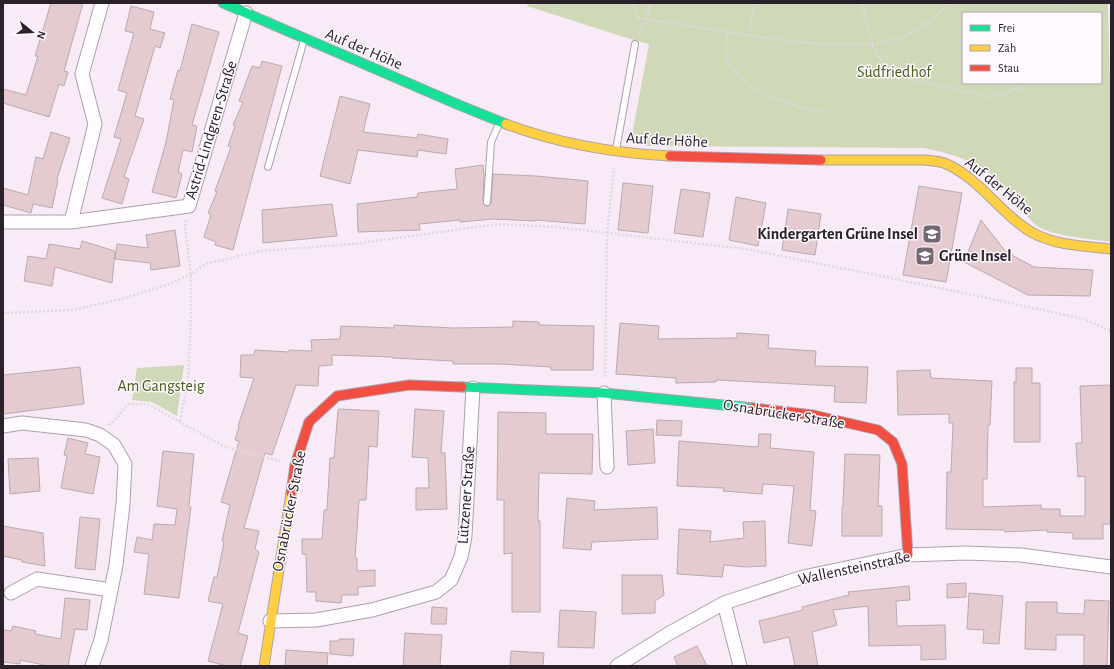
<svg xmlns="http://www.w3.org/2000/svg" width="1114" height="669" viewBox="0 0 1114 669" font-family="'Alegreya Sans',sans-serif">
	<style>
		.green { fill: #cfd8b7; fill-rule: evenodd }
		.building { fill: #e5cbcf; stroke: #b7aab0 }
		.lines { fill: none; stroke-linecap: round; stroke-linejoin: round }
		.lane-casing { stroke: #aca1ab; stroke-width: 8 }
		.street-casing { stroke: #aca1ab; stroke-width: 15 }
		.fast-casing { stroke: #aca1ab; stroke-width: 11 }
		.slow-casing { stroke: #aca1ab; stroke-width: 11 }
		.jam-casing { stroke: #aca1ab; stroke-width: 11 }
		.path { stroke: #ded9de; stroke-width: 2.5; stroke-dasharray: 2 2; stroke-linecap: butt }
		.lane { stroke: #fefcfe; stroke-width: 6 }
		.street { stroke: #fefcfe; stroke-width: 13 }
		.fast { stroke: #16e098; stroke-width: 9 }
		.slow { stroke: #ffcf43; stroke-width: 9 }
		.jam { stroke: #f24e42; stroke-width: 9 }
		.labels { text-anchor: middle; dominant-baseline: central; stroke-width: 3; stroke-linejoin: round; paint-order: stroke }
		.street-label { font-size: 16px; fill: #2a212a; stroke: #fef9fe }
		.park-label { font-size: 16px; fill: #465b1c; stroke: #fef9fe }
		.poi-label { font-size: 16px; font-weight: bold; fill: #2a212a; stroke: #fef9fe; text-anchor: end }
	</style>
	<rect width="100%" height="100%" fill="#f8eaf7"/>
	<path class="green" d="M528,3H1108L1111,128V242C1094,239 1049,236 1036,225C1024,215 1016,199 1005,187C984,164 953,153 923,148L646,146C639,144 635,142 632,135L649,44L627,38L527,6ZM963,13H1101V83H963Z
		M184,365L177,416L152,402L132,400L137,368Z"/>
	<path class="building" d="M51,3H83L64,71L68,72L64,86L59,84L49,117L3,103V89L26,95L38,56H35Z
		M131,6L154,12L150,29L165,33L160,48L155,46L135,116L144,119L124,177L129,179L122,204L102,198L121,139L114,137L127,93L118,90L134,33L125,31Z
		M192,24L219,32L192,125L197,126L192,152L183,150L178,172L182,174L176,198L152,192L166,142L174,100L170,99L178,70L180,71Z
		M262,61L282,66L233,250L215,245L216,242L204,237L211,215L208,213L217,192L215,191L231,147L228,146L235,126L233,125L243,102L239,101L252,66L260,68Z
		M340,96L370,104L363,132L417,138L418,134L448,139L446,154L418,150L417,157L358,150L350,184L320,176Z
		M51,132L70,138L57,179L58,180L52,208L33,204L31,213L3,205V188L28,195L36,157L43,159Z
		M483,165L484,174L483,202L486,206H489L491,203L493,174L536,176L588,181L585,224L535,220V221L493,219L460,222V220L419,224L420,230L358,232L357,204L417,197L418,193L457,189L455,169Z
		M623,183L653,186L648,233L618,230Z
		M919,186L962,193L946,282L903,275Z
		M681,189L710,193L703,237L674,233Z
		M736,197L766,203L758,246L729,240Z
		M332,204L337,236L263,243L262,210Z
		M788,209L821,214L815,255L782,250Z
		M981,220L1006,252L1034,267L1093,270L1090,296L1028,295L964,262Z
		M175,230L180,266L151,270L150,263L115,259L117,244L148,248L146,235Z
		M82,241L115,251L112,283L55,267L52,286L24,281L28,256L46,259L49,244L80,249Z
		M513,321L539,322V325L594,326L593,370H551V367L501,364H453V361L392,358V357L332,355V365L319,366L318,386L296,385L272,455L265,453L244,528L259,531L255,549L259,552L238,633L248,636L240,666H227L208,661L223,604L208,601L214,577H217L224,542L222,541L230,505L221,502L239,441L235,440L239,427L238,426L254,378L240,377L241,355H254L255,350L289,352V350L312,351L311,340L340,339L341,326L394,328V325L453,328L513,327Z
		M620,323L659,326L658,339L737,338V333L769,335L768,348L816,351L815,366L868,367L866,403L834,402L835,386L716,380V382L676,383V378L616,374Z
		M80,367L84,404L3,414V375Z
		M1016,368H1032V383H1040V442H1014V382H1016Z
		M930,370L931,378L992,381L990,425H988L987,479H983V507L1041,505V509H1060V516H1085V476L1078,477L1076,443H1082L1080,386L1111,385V524H1103V539H1073V533L1047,532V530L1005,532L1004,530L946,529L947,472H951L953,423H949V414L898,415L897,371Z
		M339,409L379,411L377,447L369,446L366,500H359L355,558H357V571L375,570V586L358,587V595H342L341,603L316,601V592H307L306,554H302V539H322L324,510H327L330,458H334L338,410Z
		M415,409L444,411L441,453H445L447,509L416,510V488H429L428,458L412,457Z
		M498,412L546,413V434H593V436L592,474L539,473L538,521H540V612H512V553L504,554V500H497Z
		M657,420L682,421L681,436L656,435Z
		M653,429L655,463L628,465L626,431Z
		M759,434H771L770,448L814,452L810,510L816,511L812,546L788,543L794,486L763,484L762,494L723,491L724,488L677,486L679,441L758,447Z
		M68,438L88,443L85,454L100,457L93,494L61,488L67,456L64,455Z
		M163,451L194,454L189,506L191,507L179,598L144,594L149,554L134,552L137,537L152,540L154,524L175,525L177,509L157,506Z
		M845,454L880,455L878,506H882V536H842V506H843Z
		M38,458L40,491L10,494L8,459Z
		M567,498L595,501L594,510L657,507L658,539L592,542L591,550L563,548Z
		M80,517L100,519L95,570L75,568Z
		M765,521L766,566L745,567L724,565L722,577L677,574L679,529L711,531L710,542L744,538L743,522Z
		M3,526L43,533L45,566L22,562V560L3,556Z
		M622,575H662L664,595L655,601V613L622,614Z
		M966,583V597L947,598V584Z
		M909,586L910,600L896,601L897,626L945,625L946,659L921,660V645L869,646L868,606L833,610L837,625L812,632L818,666H795L789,637L764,643L759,621L803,610L802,607L849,595L848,592Z
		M969,593L1003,596L999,644L983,643L984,630L967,629Z
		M65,598L90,600L87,630L75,629L68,666H49L20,660V664L3,662V630L11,631L13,626L36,631L35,634L61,639Z
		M1085,600L1109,601L1107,666H1084V635H1056V650L1025,649L1026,602H1057V613L1084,614Z
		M432,607L447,608L446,624H431Z
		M560,610L596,612L594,648L558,647Z
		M405,633L442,635L440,666H403Z
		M339,639H354L353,656L330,654V641H339Z
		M697,646L707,666H678L674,657Z
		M286,650L328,653L327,666H285Z
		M511,651L544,653L543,666H510Z"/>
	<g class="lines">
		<g class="lane-casing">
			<path id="lane" d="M616,150L635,44
				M268,167L304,40
				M487,202L491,142L499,124"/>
		</g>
		<g class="street-casing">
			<path id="street" d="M3,222H71L189,206L246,13
				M71,222L95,124L82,74L102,3
				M604,393L607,467
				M3,426L22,423L86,430L100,435L114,445L125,464L123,504L116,565L101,640L92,666
				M11,593L37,579L111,590
				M724,603L740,666
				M270,621L316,620L372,610L436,592L451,580L461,557L465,536L473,388
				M617,666L668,634L724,603L803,577L908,555L966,553L1021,555L1111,567"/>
		</g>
		<g class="fast-casing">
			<path id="fast" d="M223,3L459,105L506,124
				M462,387L604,393L753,408"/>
		</g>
		<g class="slow-casing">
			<path id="slow" d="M506,124C559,144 613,153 670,156
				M821,160H926C932,161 938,161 944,163C978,176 1001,215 1033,233C1057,246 1085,246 1111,249
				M264,666L291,493"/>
		</g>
		<g class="jam-casing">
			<path id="jam" d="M670,156L821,160
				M753,408L813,415L878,430L893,442L902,464L908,555
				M291,493L295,465L309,422L337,396L409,385L462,387"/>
		</g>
		<path class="path" d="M633,3V7L637,17L647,19L650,3
			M862,3L872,45L882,62L914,80L991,97L1024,87L1026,83
			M1056,13L1057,3
			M728,32C726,41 724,53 728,62C736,82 777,100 796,106C806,109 816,110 826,112
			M639,34L647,19L758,37L818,44L872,45L908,35L935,17L951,3
			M749,36L755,3
			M3,313L73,310L121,299L167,285L191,274L206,264L260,251L353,244L498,224L556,227L746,249L945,289L1084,319L1111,331
			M605,377L607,233L614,168
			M180,421L188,381L191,317V274L185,226L186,220
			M109,425L117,418L128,404H148L223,446L280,461"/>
		<use href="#lane" class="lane"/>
		<use href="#street" class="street"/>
		<use href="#fast" class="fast"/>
		<use href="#slow" class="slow"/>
		<use href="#jam" class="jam"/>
	</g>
	<defs>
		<g id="school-square" transform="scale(1)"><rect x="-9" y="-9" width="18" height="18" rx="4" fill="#726772" stroke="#fef9fe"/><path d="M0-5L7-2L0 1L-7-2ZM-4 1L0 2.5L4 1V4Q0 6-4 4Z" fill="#fff"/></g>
	</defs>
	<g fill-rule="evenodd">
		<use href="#school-square" x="932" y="234"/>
		<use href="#school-square" x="925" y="256"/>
	</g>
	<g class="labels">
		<g class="street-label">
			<text transform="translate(364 49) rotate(23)">Auf der Höhe</text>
			<text transform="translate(211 130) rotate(-73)">Astrid-Lindgren-Straße</text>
			<text transform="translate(667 140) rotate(3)">Auf der Höhe</text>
			<text transform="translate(999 186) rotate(39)">Auf der Höhe</text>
			<text transform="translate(784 414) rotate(9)">Osnabrücker Straße</text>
			<text transform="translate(466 495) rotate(-86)">Lützener Straße</text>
			<text transform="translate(289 511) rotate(-79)">Osnabrücker Straße</text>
			<text transform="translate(854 568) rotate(-12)">Wallensteinstraße</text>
		</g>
		<g class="park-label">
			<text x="894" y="72">Südfriedhof</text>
			<text x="161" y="386">Am Gangsteig</text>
		</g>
		<g class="poi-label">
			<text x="918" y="234">Kindergarten Grüne Insel</text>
			<text x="939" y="256" text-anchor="start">Grüne Insel</text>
		</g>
	</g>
	<rect width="1114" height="669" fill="none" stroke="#2a212a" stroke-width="8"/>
	<rect x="962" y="12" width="140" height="72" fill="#fef9fe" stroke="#a9a3a9"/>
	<rect x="970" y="25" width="20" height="6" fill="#16e098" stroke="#a9a3a9"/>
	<text x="998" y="32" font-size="12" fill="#2a212a">Frei</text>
	<rect x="970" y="45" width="20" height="6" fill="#ffcf43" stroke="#a9a3a9"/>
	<text x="998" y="52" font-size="12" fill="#2a212a">Zäh</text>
	<rect x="970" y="65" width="20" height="6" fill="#f24e42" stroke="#a9a3a9"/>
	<text x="998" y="72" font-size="12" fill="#2a212a">Stau</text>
	<g transform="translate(32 32) rotate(108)" stroke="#fef9fe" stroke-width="3" paint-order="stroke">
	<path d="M0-3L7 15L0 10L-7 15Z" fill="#2a212a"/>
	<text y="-6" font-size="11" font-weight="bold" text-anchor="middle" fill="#2a212a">N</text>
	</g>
</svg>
